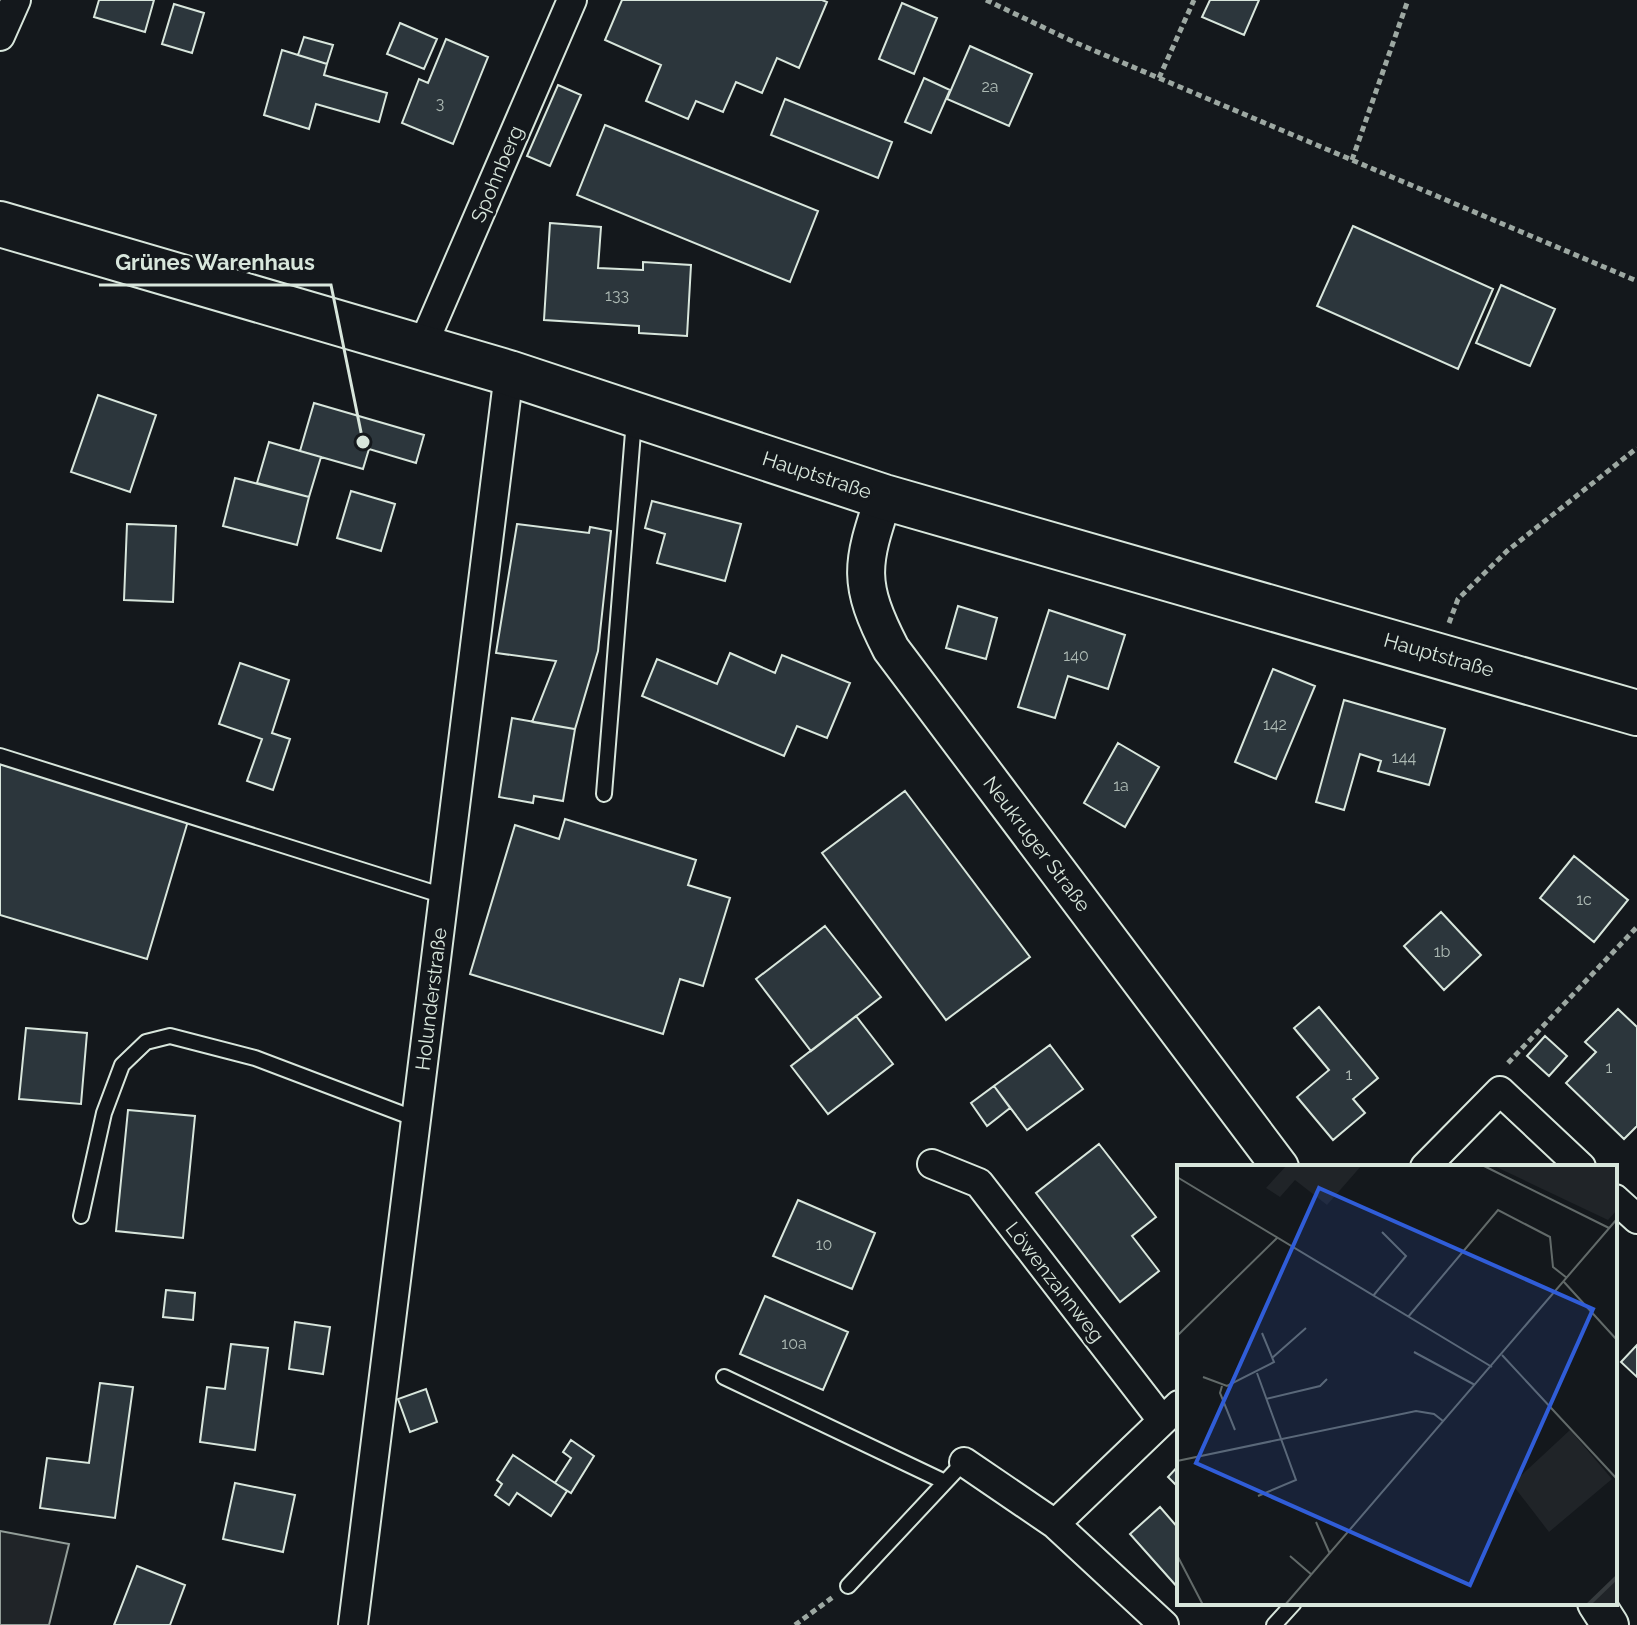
<svg xmlns="http://www.w3.org/2000/svg" width="1637" height="1625" viewBox="0 0 1637 1625" font-family="Raleway,sans-serif">
	<style>
		.green { fill: #202428; stroke: #939e99; stroke-width: 2 }
		.building { fill: #2c363c; stroke: #d8e6dc; stroke-width: 2 }
		.lines { fill: none; stroke-linecap: round; stroke-linejoin: round }
		.service-casing { stroke: #d8e6dc; stroke-width: 18 }
		.minor-casing { stroke: #d8e6dc; stroke-width: 32 }
		.tertiary-casing { stroke: #d8e6dc; stroke-width: 40 }
		.primary-casing { stroke: #d8e6dc; stroke-width: 48 }
		.path { stroke: #9da8a2; stroke-width: 5; stroke-dasharray: 6 4; stroke-linecap: butt }
		.service { stroke: #14181c; stroke-width: 14 }
		.minor { stroke: #14181c; stroke-width: 28 }
		.tertiary { stroke: #14181c; stroke-width: 36 }
		.primary { stroke: #14181c; stroke-width: 44 }
		.labels { text-anchor: middle; dominant-baseline: central; stroke-width: 6; stroke-linejoin: round; paint-order: stroke }
		.number-label { font-size: 16px; fill: #adbab4 }
		.street-label { font-size: 20px; fill: #d8e6dc; stroke: #14181c }
		.inset-river { fill: none; stroke: #363b3e; stroke-width: 4 }
		.inset-road { fill: none; stroke: #626a69; stroke-width: 2 }
		.view { fill: #305dd8; fill-opacity: 0.15; stroke: #305dd8; stroke-width: 4 }
		.inset-edge { fill: none; stroke: #d8e6dc; stroke-width: 4 }
		.leader { fill: none; stroke: #d8e6dc; stroke-width: 3 }
		.callout-dot { fill: #d8e6dc; stroke: #14181c; stroke-width: 3 }
		.callout-label { font-size: 22px; text-anchor: middle; font-weight: bold; fill: #d8e6dc; stroke: #14181c; stroke-width: 6; stroke-linejoin: round; paint-order: stroke }
	</style>
	<rect width="100%" height="100%" fill="#14181c"/>
	<path class="green" d="M0,1531L69,1544L49,1625H0Z"/>
	<path class="building" d="M99,0H154L145,32L94,17Z
		M622,0H822L827,2L799,68L777,58L762,93L736,82L723,112L696,101L688,119L646,101L661,65L605,40Z
		M1210,0H1259L1244,35L1202,17Z
		M902,3L937,18L914,74L879,59Z
		M174,4L204,13L192,53L162,44Z
		M400,23L437,39L424,69L387,54Z
		M304,37L333,45L327,64L298,55Z
		M446,39L488,57L453,144L402,123L419,79L428,83Z
		M970,46L1032,74L1009,126L947,99Z
		M282,50L327,64L324,75L387,93L379,122L316,104L309,129L264,115Z
		M924,78L950,90L931,133L905,122Z
		M558,85L581,95L550,166L527,156Z
		M785,99L892,142L878,178L771,135Z
		M605,125L818,211L790,282L577,195Z
		M550,223L601,227L598,268L643,270V262L691,265L687,336L639,333V326L544,320Z
		M1353,226L1493,289L1458,369L1317,306Z
		M1501,285L1555,309L1530,366L1476,343Z
		M98,395L156,415L130,492L71,472Z
		M314,403L424,435L416,463L369,449L363,469L300,451Z
		M269,442L321,457L309,497L257,483Z
		M235,478L309,497L297,545L223,526Z
		M351,491L395,504L381,551L337,538Z
		M652,501L741,524L725,581L657,563L665,534L645,528Z
		M127,524L176,526L173,602L124,600Z
		M517,524L589,533L590,527L611,531L598,651L575,729L532,722L556,661L496,653Z
		M958,606L997,618L986,659L946,648Z
		M1049,610L1125,635L1108,689L1068,676L1055,718L1018,707Z
		M730,653L775,673L782,655L850,683L827,738L797,726L784,756L642,696L657,659L717,684Z
		M240,663L289,680L272,733L290,739L273,790L247,781L262,739L219,724Z
		M1273,669L1315,686L1276,779L1235,762Z
		M1344,700L1445,729L1429,785L1378,771L1381,761L1360,754L1344,810L1316,802Z
		M512,718L575,729L563,801L534,796L533,803L499,797Z
		M1118,743L1159,767L1125,827L1084,803Z
		M0,764L188,821L147,959L0,915Z
		M905,791L1030,957L946,1020L822,853Z
		M565,819L696,860L688,885L730,898L703,986L680,979L663,1034L470,974L515,825L559,839Z
		M1574,856L1628,900L1594,942L1540,898Z
		M1441,912L1481,955L1444,990L1404,946Z
		M825,926L881,997L811,1051L756,979Z
		M1319,1007L1378,1078L1353,1099L1365,1113L1333,1140L1297,1097L1329,1070L1294,1028Z
		M1618,1009L1637,1027V1126L1624,1139L1566,1083L1596,1052L1585,1042Z
		M856,1016L893,1064L828,1114L791,1066Z
		M26,1028L87,1033L81,1104L19,1099Z
		M1545,1036L1567,1056L1549,1076L1527,1056Z
		M1050,1045L1083,1089L1027,1130L994,1086Z
		M994,1086L1010,1108L987,1126L971,1103Z
		M128,1110L195,1116L183,1238L116,1231Z
		M1099,1144L1156,1217L1132,1236L1159,1271L1120,1302L1036,1193Z
		M798,1200L875,1233L852,1289L773,1256Z
		M166,1290L195,1293L193,1320L163,1317Z
		M765,1296L848,1332L823,1390L740,1354Z
		M295,1322L330,1327L323,1374L289,1369Z
		M231,1344L268,1348L255,1450L200,1442L207,1387L225,1389Z
		M1637,1345V1377L1621,1362Z
		M100,1383L133,1387L115,1518L40,1508L47,1458L89,1463Z
		M426,1389L437,1422L410,1432L398,1399Z
		M571,1440L594,1456L571,1493L555,1483L571,1458L563,1452Z
		M513,1455L567,1491L551,1516L517,1493L509,1505L495,1495L502,1484L497,1480Z
		M1179,1465V1488L1168,1477Z
		M235,1483L295,1495L283,1552L223,1539Z
		M1160,1507L1179,1529V1589L1130,1534Z
		M137,1566L185,1585L170,1625H114Z"/>
	<g class="lines">
		<g class="service-casing">
			<path id="service" d="M0,756L444,896
				M604,794L634,420
				M81,1216L104,1113L122,1065L146,1042L170,1036L255,1058L416,1119
				M724,1377L945,1482
				M848,1586L964,1462
				M1274,1625L1294,1603"/>
		</g>
		<g class="minor-casing">
			<path id="minor" d="M0,36L16,0
				M422,347L572,0
				M932,1164L979,1183L1162,1420
				M1425,1167L1500,1091L1581,1167
				M1615,1199L1637,1219
				M964,1462L1055,1524L1164,1625
				M1055,1524L1179,1405
				M353,1625L509,373"/>
		</g>
		<g class="tertiary-casing">
			<path id="tertiary" d="M884,497C861,565 857,583 891,649L1280,1167
				M1596,1603L1610,1625"/>
		</g>
		<g class="primary-casing">
			<path id="primary" d="M0,224L509,373L884,497L1637,713"/>
		</g>
		<path class="path" d="M986,0L1074,42L1637,281
			M1159,78L1194,0
			M1352,160L1408,0
			M1449,623L1458,599L1507,551L1637,448
			M1508,1063L1637,927
			M795,1625L833,1597"/>
		<use href="#service" class="service"/>
		<use href="#minor" class="minor"/>
		<use href="#tertiary" class="tertiary"/>
		<use href="#primary" class="primary"/>
	</g>
	<g class="labels">
		<g class="number-label">
			<text x="990" y="86">2a</text>
			<text x="440" y="103">3</text>
			<text x="617" y="295">133</text>
			<text x="1076" y="655">140</text>
			<text x="1275" y="724">142</text>
			<text x="1404" y="757">144</text>
			<text x="1121" y="785">1a</text>
			<text x="1584" y="899">1c</text>
			<text x="1442" y="951">1b</text>
			<text x="1609" y="1067">1</text>
			<text x="1349" y="1074">1</text>
			<text x="824" y="1244">10</text>
			<text x="794" y="1343">10a</text>
		</g>
		<g class="street-label">
			<text transform="translate(497 174) rotate(-67)">Spohnberg</text>
			<text transform="translate(817 475) rotate(18)">Hauptstraße</text>
			<text transform="translate(1439 655) rotate(16)">Hauptstraße</text>
			<text transform="translate(1037 844) rotate(53)">Neukruger Straße</text>
			<text transform="translate(431 999) rotate(-83)">Holunderstraße</text>
			<text transform="translate(1055 1282) rotate(52)">Löwenzahnweg</text>
		</g>
	</g>
	<g transform="translate(1177 1165)">
		<rect width="440" height="440" fill="#14181c"/>
		<path d="M110,0H185L150,40L118,15L103,32L89,23ZM315,0H440V45L431,55ZM393,265L435,314L372,367L335,319ZM440,414V440H415L414,439Z" fill="#202428"/>
		<path class="inset-river" d="M411,440L440,412"/>
		<path class="inset-road" d="M305,0L432,63M0,12L315,202M387,117L440,175M196,131L229,91L205,67M231,152L321,45L373,72L376,102L390,113M0,171L100,73M237,187L298,220M325,190L440,314M95,193L129,163M80,208L119,315L81,331M26,212L50,221L97,197L85,168M45,221L43,228L58,265M89,234L143,221L150,214M0,296L239,246L257,249L266,256M139,357L153,389M0,390L26,440M113,391L135,410M108,440L440,54"/>
		<path class="view" d="M142,23L416,144L293,420L19,298Z"/>
		<rect width="440" height="440" class="inset-edge"/>
	</g>
	<path class="leader" d="M363 442L331 285H99"/>
	<circle class="callout-dot" cx="363" cy="442" r="8"/>
	<g class="callout-label">
		<text x="215" y="270">Grünes Warenhaus</text>
	</g>
</svg>
